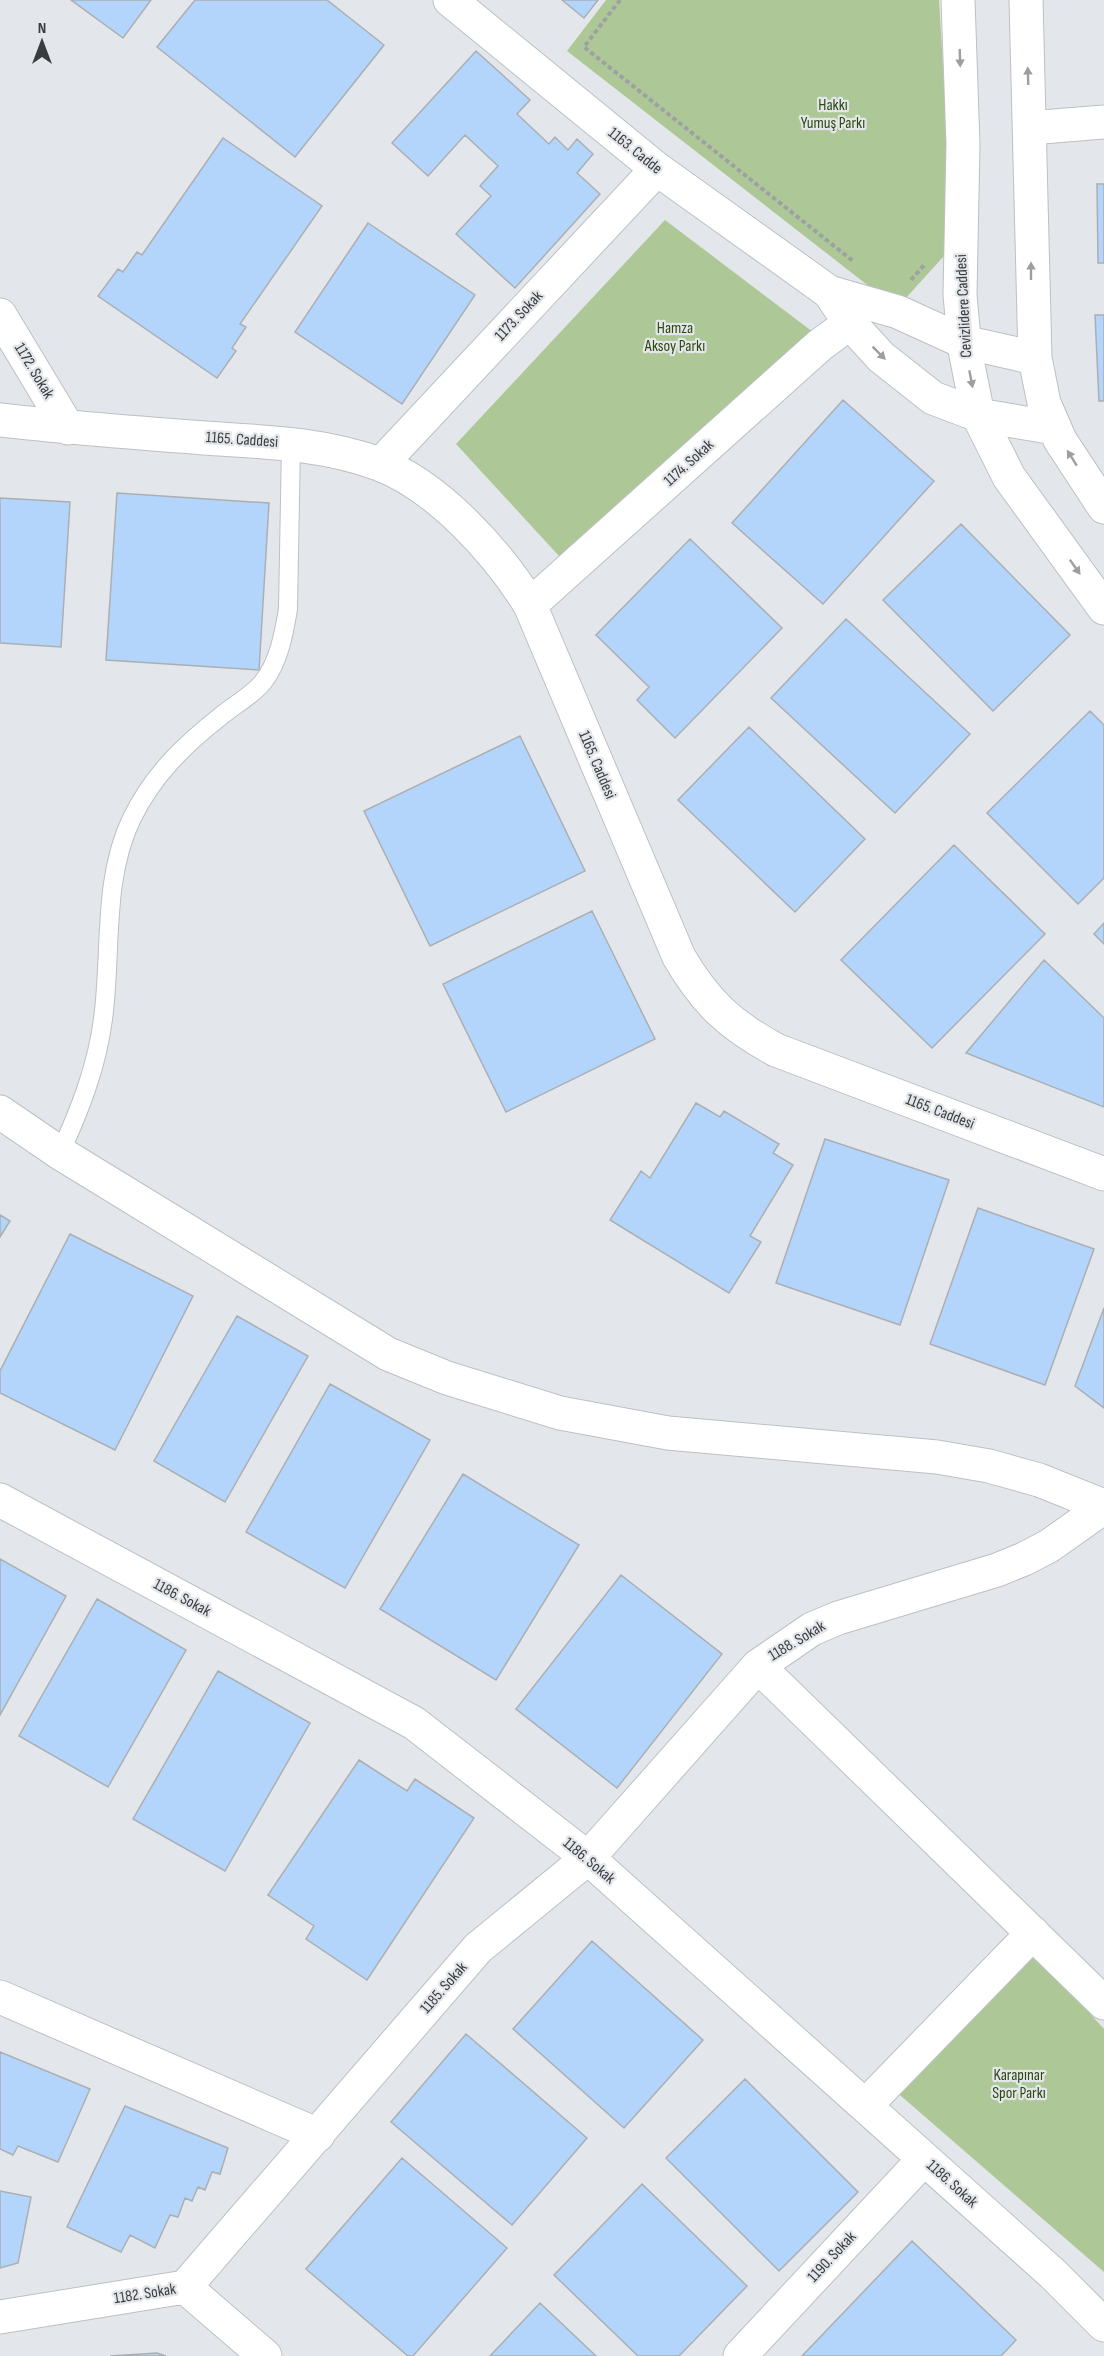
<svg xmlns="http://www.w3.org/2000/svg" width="1104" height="2356" viewBox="0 0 1104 2356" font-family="'Sofia Sans Condensed',sans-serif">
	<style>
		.green { fill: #adc896 }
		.building { fill: #b3d5fb; stroke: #abafb3; stroke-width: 1.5 }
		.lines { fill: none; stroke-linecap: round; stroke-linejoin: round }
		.service-casing { stroke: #bcc0c4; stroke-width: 20 }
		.minor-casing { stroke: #bcc0c4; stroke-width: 35 }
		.secondary-casing { stroke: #bcc0c4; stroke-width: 35 }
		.path { stroke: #9ea1a4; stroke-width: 4; stroke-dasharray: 4.5 3; stroke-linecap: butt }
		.service { stroke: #fff; stroke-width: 18 }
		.minor { stroke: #fff; stroke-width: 33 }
		.secondary { stroke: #fff; stroke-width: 33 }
		.oneway { fill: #9d9e9e }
		.labels { text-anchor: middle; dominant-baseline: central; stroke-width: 4.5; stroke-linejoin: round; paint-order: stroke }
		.park-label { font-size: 16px; fill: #2d470c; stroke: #e3e7eb }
		.street-label { font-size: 16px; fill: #3b3c3e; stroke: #e3e7eb }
	</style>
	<rect width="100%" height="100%" fill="#e3e7eb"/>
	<path class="green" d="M606,0H939L950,181L944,256L905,299L875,291L567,51Z
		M665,220L813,332L559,556L456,444Z
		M1033,1951L1104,2029V2272L893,2089Z"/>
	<path class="building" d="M71,0H151L123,38Z
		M195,0H327L384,45L295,157L157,47Z
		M562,0H598L584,18Z
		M476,51L530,100L517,114L549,144L555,137L568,150L577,139L593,154L577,173L600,194L515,288L456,234L491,196L480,186L498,166L465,135L428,176L392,143Z
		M223,138L322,206L240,324L246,327L232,348L236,351L217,378L98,296L118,269L123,272L137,252L142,255Z
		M1097,184H1104V263H1098Z
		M368,223L475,295L402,404L295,332Z
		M1095,315H1104V401H1099Z
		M843,400L934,481L823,604L732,523Z
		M117,493L269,503L259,670L106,660Z
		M0,498L70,502L61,647L0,643Z
		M961,524L1070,635L993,711L883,600Z
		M690,539L782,628L675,738L637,700L649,687L596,635Z
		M846,619L970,734L895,813L771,698Z
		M1090,711L1104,725V878L1078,904L987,813Z
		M749,727L865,839L795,912L678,800Z
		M520,736L585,871L430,946L364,811Z
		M954,845L1045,934L932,1048L841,960Z
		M592,911L655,1039L506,1112L443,984Z
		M1104,923V944L1094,934Z
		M1044,960L1104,1018V1107L966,1053Z
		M696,1103L720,1117L724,1111L779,1144L773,1153L793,1165L750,1236L761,1242L729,1293L610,1220L641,1171L650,1178Z
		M825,1139L949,1180L900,1325L776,1283Z
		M978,1208L1094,1249L1045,1385L930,1344Z
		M0,1215L10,1221L0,1237Z
		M70,1234L193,1296L115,1450L0,1393V1371Z
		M1104,1308V1408L1075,1386Z
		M237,1316L308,1356L225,1502L154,1461Z
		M330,1384L430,1440L345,1588L246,1532Z
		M463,1474L579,1545L496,1680L380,1609Z
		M0,1559L66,1596L0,1715Z
		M621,1575L722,1654L617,1788L516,1709Z
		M97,1599L186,1650L108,1787L19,1736Z
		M218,1671L310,1723L225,1871L133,1819Z
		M359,1760L407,1791L415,1779L474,1818L367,1980L306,1939L314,1926L268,1895Z
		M592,1941L703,2040L624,2128L513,2029Z
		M466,2034L587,2138L512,2225L391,2122Z
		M0,2052L90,2089L58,2162L18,2146L13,2155L0,2149Z
		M745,2079L858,2192L779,2271L666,2158Z
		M125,2106L228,2148L220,2174L212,2172L205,2190L198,2187L192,2201L185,2198L178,2217L170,2215L155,2248L130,2235L121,2252L67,2227Z
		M402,2158L507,2248L413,2356H408L306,2269Z
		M642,2184L747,2286L679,2356H638L554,2275Z
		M0,2191L31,2197L18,2263L0,2268Z
		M912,2241L1016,2340L1001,2356H802Z
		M540,2303L596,2356H490Z
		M157,2353L166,2356H110Z"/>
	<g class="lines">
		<g class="service-casing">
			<path id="service" d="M60,1153C80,1110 97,1066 103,1019C112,953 102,879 132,818C153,775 184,745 221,716C234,705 253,695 263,682C279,662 284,633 288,609L291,444"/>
		</g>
		<g class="minor-casing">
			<path id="minor" d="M450,0L657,169L829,292L850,323L881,357L933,398L978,415
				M1030,128L1104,122
				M829,292L898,312L964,342
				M0,315L68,428
				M0,420C68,428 136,433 204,438C263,442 323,443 379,464C438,486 498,553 530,605L679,957C706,1003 730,1025 776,1050L1104,1174
				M381,464L657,169
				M530,605L820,345L850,323
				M0,1112L60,1153L388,1354L447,1378L560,1413L668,1433L937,1457L989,1466L1039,1480L1104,1506
				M0,1500L414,1723L588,1858L1053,2274L1104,2325
				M758,1666L1104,2003
				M0,1997L318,2135
				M865,2106L1033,1933
				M185,2287L478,1948L588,1858L758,1666L812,1629L838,1618L997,1570L1024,1559L1049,1546L1104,1507
				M0,2317L185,2287L265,2356
				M740,2356L924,2159"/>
		</g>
		<g class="secondary-casing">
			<path id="secondary" d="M958,0L963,144L960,295L965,350L978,415L1009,477L1104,608
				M1026,0L1035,358L1044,403L1060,440L1104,507
				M964,342L1035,358
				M978,415L1055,428"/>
		</g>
		<path class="path" d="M620,0L584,47L853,261
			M911,280L926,263"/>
		<use href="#service" class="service"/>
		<use href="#minor" class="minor"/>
		<use href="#secondary" class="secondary"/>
	</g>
	<defs><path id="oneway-solid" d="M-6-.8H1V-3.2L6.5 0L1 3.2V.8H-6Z" transform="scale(1.5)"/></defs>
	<g class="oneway">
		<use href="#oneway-solid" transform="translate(960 58) rotate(88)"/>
		<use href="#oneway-solid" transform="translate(1028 76) rotate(-92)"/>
		<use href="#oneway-solid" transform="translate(1031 271) rotate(-90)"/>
		<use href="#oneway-solid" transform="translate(879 353) rotate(45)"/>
		<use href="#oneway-solid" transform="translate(971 379) rotate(79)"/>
		<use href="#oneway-solid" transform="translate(1072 458) rotate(-122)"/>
		<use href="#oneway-solid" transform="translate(1075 567) rotate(55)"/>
	</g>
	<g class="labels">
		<g class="park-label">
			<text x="833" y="105">Hakkı<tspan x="833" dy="18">Yumuş Parkı</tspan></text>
			<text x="675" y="328">Hamza<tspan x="675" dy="18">Aksoy Parkı</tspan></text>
			<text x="1019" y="2075">Karapınar<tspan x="1019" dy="18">Spor Parkı</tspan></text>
		</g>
		<g class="street-label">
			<text transform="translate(635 151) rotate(39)">1163. Cadde</text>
			<text transform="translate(964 306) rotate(-93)">Cevizlidere Caddesi</text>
			<text transform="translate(519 316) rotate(-47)">1173. Sokak</text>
			<text transform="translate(34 371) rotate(59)">1172. Sokak</text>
			<text transform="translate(242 440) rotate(4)">1165. Caddesi</text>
			<text transform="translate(689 463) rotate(-42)">1174. Sokak</text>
			<text transform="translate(597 765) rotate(67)">1165. Caddesi</text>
			<text transform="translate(940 1112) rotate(21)">1165. Caddesi</text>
			<text transform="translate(182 1598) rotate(28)">1186. Sokak</text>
			<text transform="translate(797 1641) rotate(-31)">1188. Sokak</text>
			<text transform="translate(589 1861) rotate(40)">1186. Sokak</text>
			<text transform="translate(444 1988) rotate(-49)">1185. Sokak</text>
			<text transform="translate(952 2184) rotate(42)">1186. Sokak</text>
			<text transform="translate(832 2257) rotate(-47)">1190. Sokak</text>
			<text transform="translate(145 2294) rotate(-9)">1182. Sokak</text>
		</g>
	</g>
	<g transform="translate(42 42)" stroke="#e3e7eb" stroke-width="4.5" paint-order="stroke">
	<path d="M0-4.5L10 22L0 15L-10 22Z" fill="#3b3c3e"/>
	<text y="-9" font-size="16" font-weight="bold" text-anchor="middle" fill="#3b3c3e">N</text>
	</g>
</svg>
